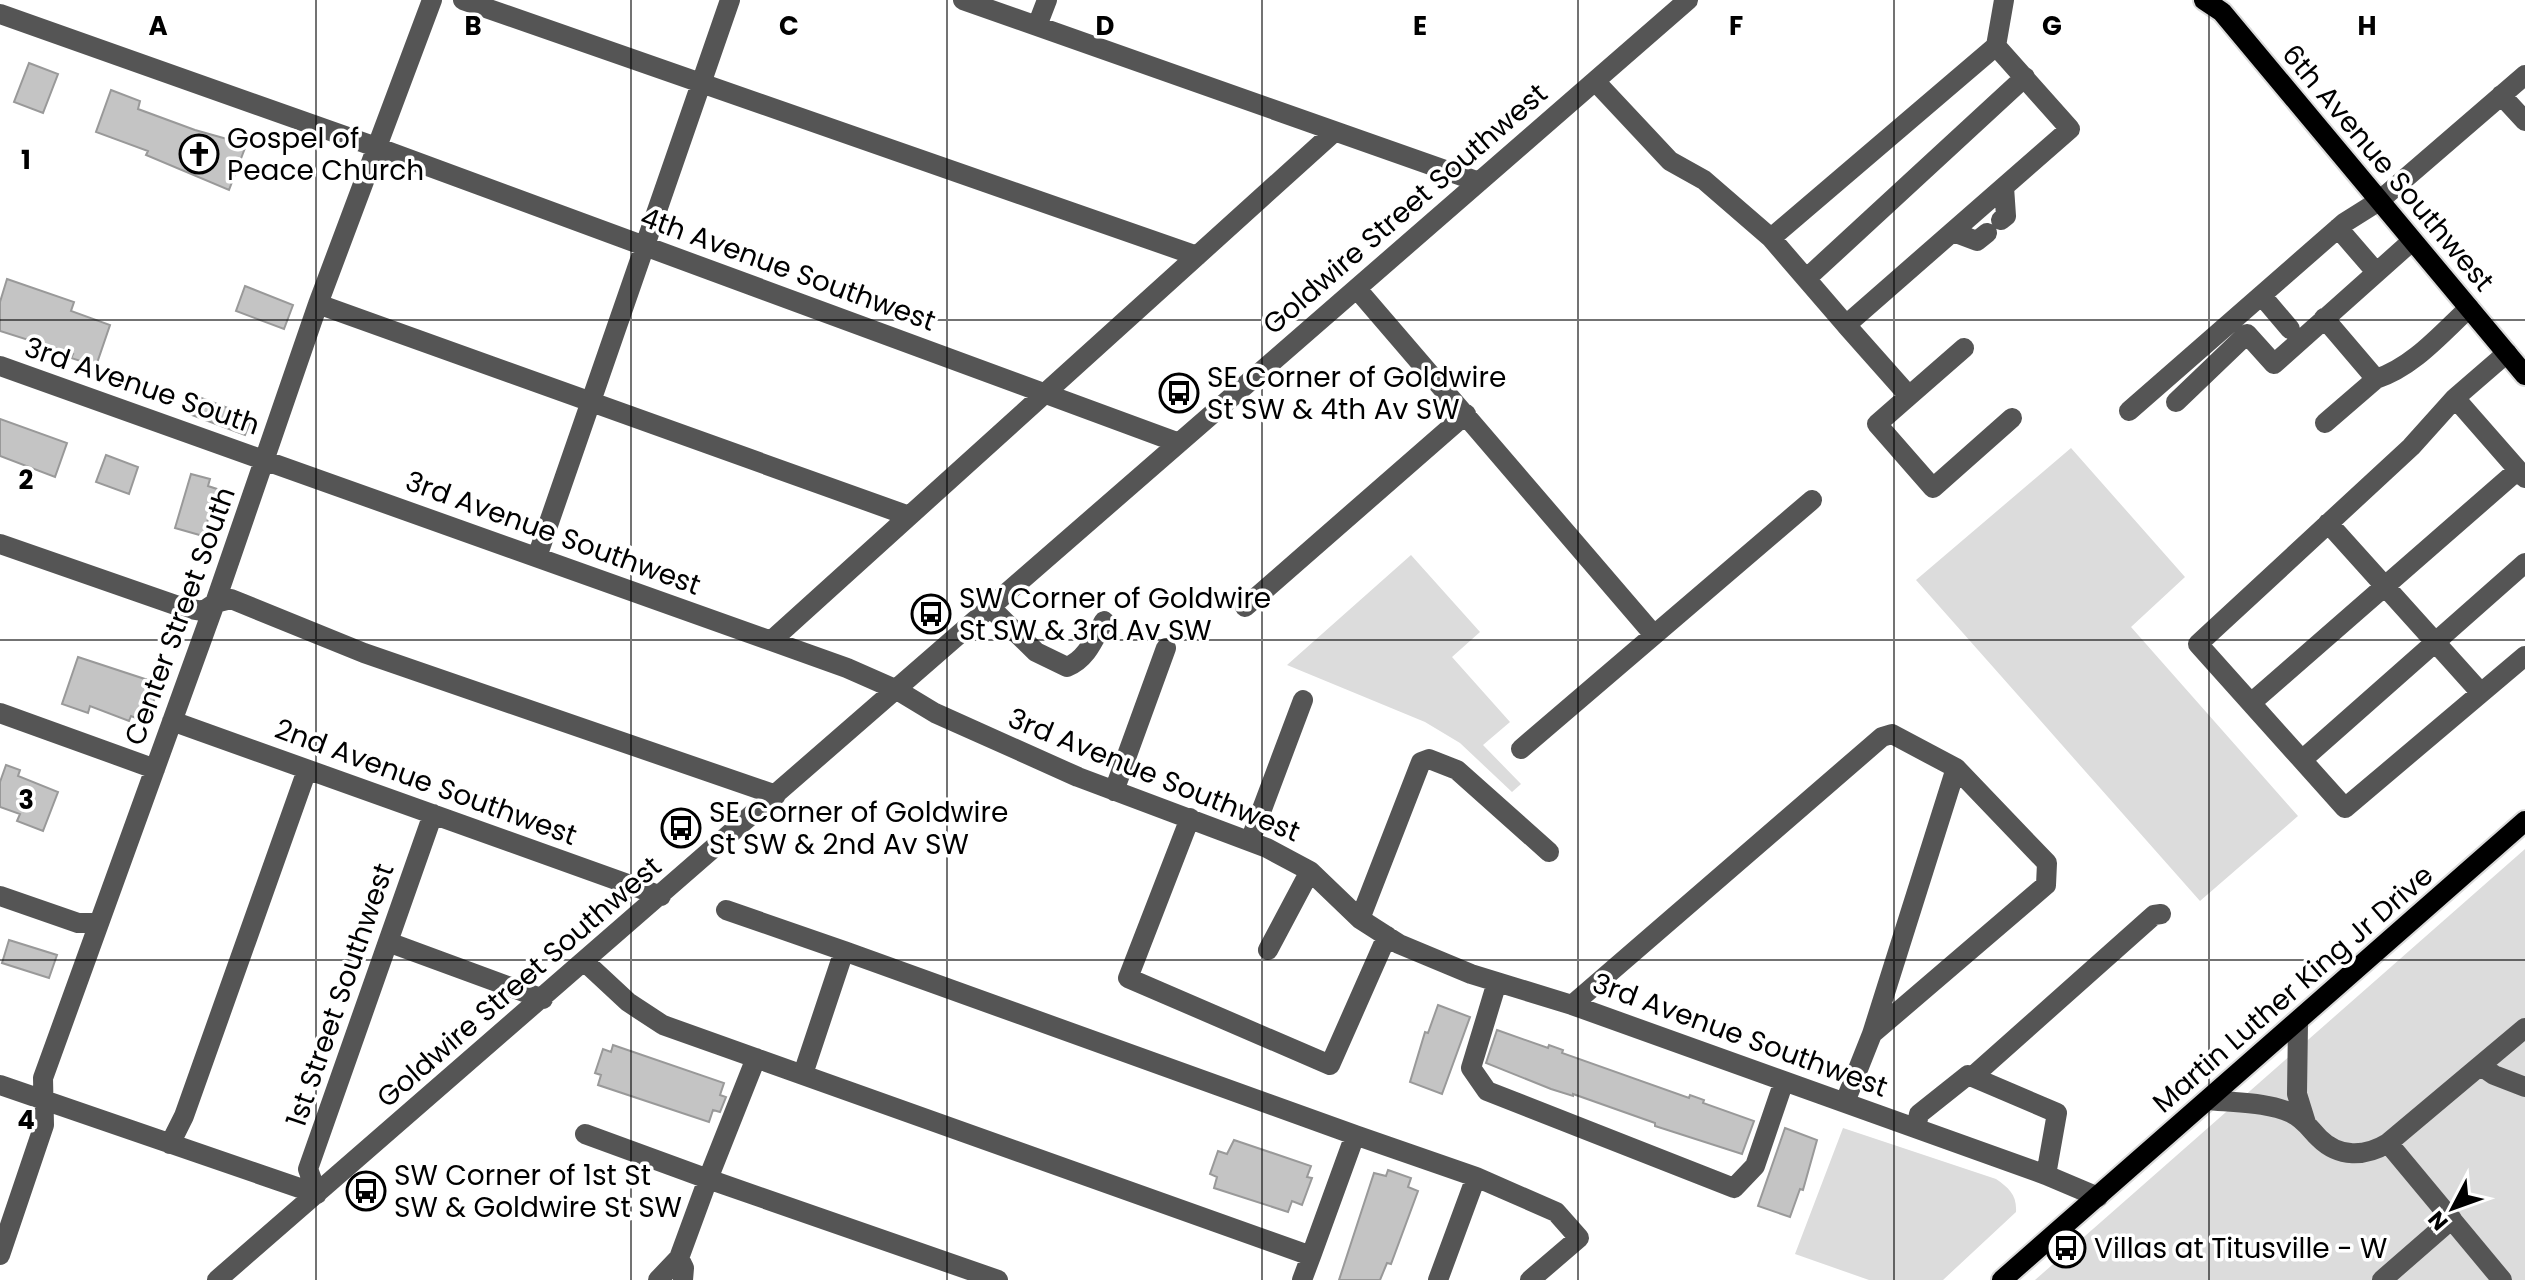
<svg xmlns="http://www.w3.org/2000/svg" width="2525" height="1280" viewBox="0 0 2525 1280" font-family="Poppins,sans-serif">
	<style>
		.green { fill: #dcdcdc }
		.building { fill: #c4c4c4; stroke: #999; stroke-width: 2 }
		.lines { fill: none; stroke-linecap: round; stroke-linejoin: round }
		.major-casing { stroke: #dbdbdb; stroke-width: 24 }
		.minor { stroke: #555; stroke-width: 20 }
		.major { stroke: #000; stroke-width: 20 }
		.grid { fill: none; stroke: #000; stroke-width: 2; stroke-opacity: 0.55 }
		.labels { text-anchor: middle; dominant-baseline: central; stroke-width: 7; stroke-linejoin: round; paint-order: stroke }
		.poi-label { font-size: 28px; fill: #000; stroke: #fff; text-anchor: start }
		.street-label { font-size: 28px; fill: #000; stroke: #fff }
		.grid-label { font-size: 26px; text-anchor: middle; font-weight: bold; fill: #000; stroke: #fff; stroke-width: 7; stroke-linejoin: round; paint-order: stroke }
	</style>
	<rect width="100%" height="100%" fill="#fff"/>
	<path class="green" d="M2071,448L2185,577L2131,627L2298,816L2200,901L1916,580Z
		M1411,555L1480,632L1452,657L1510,722L1483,745L1521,784L1512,792L1460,743L1425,722L1287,665Z
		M2525,849V1280H2035Z
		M1843,1128L1996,1179C2009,1188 2017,1195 2016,1212L1943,1280H1869L1795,1254Z"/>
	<path class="building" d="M29,63L58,74L43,113L14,102Z
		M111,90L140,101L138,109L195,130L227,139L229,133L248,140L229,190L146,155L148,151L96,132Z
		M7,279L74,302L71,311L110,325L96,366L71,358L73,354L0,331V302Z
		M245,286L293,305L284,329L236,311Z
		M196,396L252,417L245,435L189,414Z
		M0,419L67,443L55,477L0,456Z
		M106,455L138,467L129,494L96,482Z
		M191,474L210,479L208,486L217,489L203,536L175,528Z
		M78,657L160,684L146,722L131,716L129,721L90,706L88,713L62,704Z
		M6,765L20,770L18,776L58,792L43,831L17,821L20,814L0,807V782Z
		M9,940L57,955L49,978L2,963Z
		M1438,1005L1470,1017L1442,1094L1410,1082L1425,1032L1428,1033Z
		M1497,1030L1548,1048L1549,1045L1563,1050L1562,1053L1689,1098L1690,1095L1704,1100L1703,1103L1754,1121L1742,1154L1655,1126V1123L1573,1094V1096L1551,1089L1486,1063Z
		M613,1045L724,1083L720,1095L726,1097L720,1112L713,1110L709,1122L598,1085L601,1075L595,1073L603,1049L611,1052Z
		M1785,1128L1817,1140L1803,1190L1800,1189L1790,1217L1758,1206Z
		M1234,1140L1311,1166L1307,1177L1312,1178L1302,1205L1292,1201L1288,1212L1214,1188L1217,1177L1210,1174L1218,1151L1227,1154Z
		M1388,1170L1411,1178L1408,1187L1418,1191L1391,1264L1387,1263L1380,1280H1339L1374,1173L1386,1176Z"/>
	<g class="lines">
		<g class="major-casing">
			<path id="major" d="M2204,0L2222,12L2525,375
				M2002,1280L2525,821"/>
		</g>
		<path class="minor" d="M463,0L1197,256
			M963,0L1479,182
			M0,14L376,147L1179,443
			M1037,26L1047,0
			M1595,81L1670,161L1704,180L1771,238L1996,46L2004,0
			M2501,95L2525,121
			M2001,220L2006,216L2004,187
			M2338,228L2376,272
			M1953,232L1977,241L1987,233
			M1771,238L1846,325L2070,129L1996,46
			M1807,278L2025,77
			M1357,289L1654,635
			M2262,296L2290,329
			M318,304L909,516
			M2324,318L2376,379L2325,423
			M1846,325L1909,396L1964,348
			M2507,353L2455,398L2525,478
			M0,366L847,668L897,690L935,713L1078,777L1267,848L1310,871L1360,919L1399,944L1471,974L1572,1005L2046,1175L2098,1197
			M2376,379C2413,367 2441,334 2469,308
			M1909,396L1877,424L1933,488L2012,418
			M2455,398L2411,447L2198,644L2345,808L2525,656
			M2176,402L2247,334L2274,364L2412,241
			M2129,411L2344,223L2379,201L2525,75
			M2328,523L2481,693
			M0,544L184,608L203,611L215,603L231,599L364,653L776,795
			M537,557L730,0
			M1245,607L1466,414
			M991,608L1036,652L1067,667C1087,659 1094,639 1104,621
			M771,641L1334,132
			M2251,703L2518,470
			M0,713L155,769
			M172,721L661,896
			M1521,749L1812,500
			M2302,760L2525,563
			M1114,791L1166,648
			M1190,818L1128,978L1330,1065L1387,936
			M1250,841L1303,700
			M0,896L78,923H99
			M726,910L844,951
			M1360,919L1421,762L1429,759L1457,770L1549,852
			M388,942L543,999
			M1268,950L1310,871
			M585,962L628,1002L663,1025L1311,1256L1355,1135L844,951L803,1074
			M1497,982L1471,1068L1487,1091L1734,1188L1755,1166L1784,1081
			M1572,1005L1882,737L1892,734L1956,768L1872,1034L1845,1102
			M2298,1023L2297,1094L2306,1123
			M1872,1034L2046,885L2047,863L1956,768
			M756,1058L708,1179L998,1280
			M2481,1066L2494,1075L2525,1087
			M1972,1077L2154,915L2161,914
			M0,1085L317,1194
			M2210,1100C2235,1103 2267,1102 2291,1113C2303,1118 2310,1129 2319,1138C2339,1158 2365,1157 2388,1143L2525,1028
			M1916,1128L1919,1114L1968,1075L2057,1113L2046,1175
			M585,1134L708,1179L679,1258
			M1355,1135L1476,1177L1438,1280
			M2388,1143L2502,1280
			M170,1144L184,1116L307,770
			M1476,1177L1556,1212L1579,1238L1530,1280
			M317,1194L308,1169L433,814
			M0,1255L44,1125L43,1078L215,603L318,304L432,0
			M217,1280L1688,0
			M658,1280L679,1258L684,1268L683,1280
			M1302,1280L1311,1256
			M2382,1280L2452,1219"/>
		<use href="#major" class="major"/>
	</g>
	<path class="grid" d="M316,0V1280M631,0V1280M947,0V1280M1262,0V1280M1578,0V1280M1894,0V1280M2209,0V1280M0,320H2525M0,640H2525M0,960H2525"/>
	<defs>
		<g id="church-ring" transform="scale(2)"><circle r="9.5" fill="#fff" stroke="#000" stroke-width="1.5"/><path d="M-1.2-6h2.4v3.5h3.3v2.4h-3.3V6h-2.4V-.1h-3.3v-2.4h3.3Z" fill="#000"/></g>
		<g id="bus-ring" transform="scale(2)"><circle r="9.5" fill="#fff" stroke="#000" stroke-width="1.5"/><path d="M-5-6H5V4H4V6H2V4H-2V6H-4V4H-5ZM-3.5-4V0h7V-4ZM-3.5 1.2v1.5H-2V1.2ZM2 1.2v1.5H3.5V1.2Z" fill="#000"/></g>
	</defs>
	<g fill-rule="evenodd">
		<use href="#church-ring" x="199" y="154"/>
		<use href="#bus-ring" x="1179" y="393"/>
		<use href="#bus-ring" x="931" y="614"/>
		<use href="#bus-ring" x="681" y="828"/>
		<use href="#bus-ring" x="366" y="1191"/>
		<use href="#bus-ring" x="2066" y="1248"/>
	</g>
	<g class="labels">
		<g class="poi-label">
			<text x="227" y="138">Gospel of<tspan x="227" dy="32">Peace Church</tspan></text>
			<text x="1207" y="377">SE Corner of Goldwire<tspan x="1207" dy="32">St SW &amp; 4th Av SW</tspan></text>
			<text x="959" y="598">SW Corner of Goldwire<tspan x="959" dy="32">St SW &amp; 3rd Av SW</tspan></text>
			<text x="709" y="812">SE Corner of Goldwire<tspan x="709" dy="32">St SW &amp; 2nd Av SW</tspan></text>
			<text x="394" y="1175">SW Corner of 1st St<tspan x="394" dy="32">SW &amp; Goldwire St SW</tspan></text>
			<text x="2094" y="1248">Villas at Titusville - W</text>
		</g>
		<g class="street-label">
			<text transform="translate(2388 168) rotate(50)">6th Avenue Southwest</text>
			<text transform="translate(1405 209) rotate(-41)">Goldwire Street Southwest</text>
			<text transform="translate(788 269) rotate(20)">4th Avenue Southwest</text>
			<text transform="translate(142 386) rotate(19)">3rd Avenue South</text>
			<text transform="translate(553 533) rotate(20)">3rd Avenue Southwest</text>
			<text transform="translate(180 616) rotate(-70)">Center Street South</text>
			<text transform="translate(1154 775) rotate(22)">3rd Avenue Southwest</text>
			<text transform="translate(426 782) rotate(20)">2nd Avenue Southwest</text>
			<text transform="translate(519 982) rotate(-41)">Goldwire Street Southwest</text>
			<text transform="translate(2293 989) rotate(-41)">Martin Luther King Jr Drive</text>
			<text transform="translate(340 995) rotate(-71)">1st Street Southwest</text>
			<text transform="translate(1740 1035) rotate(20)">3rd Avenue Southwest</text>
		</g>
	</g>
	<g class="grid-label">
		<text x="158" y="35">A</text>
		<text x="473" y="35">B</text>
		<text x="789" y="35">C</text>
		<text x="1105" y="35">D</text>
		<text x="1420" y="35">E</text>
		<text x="1736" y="35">F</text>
		<text x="2052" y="35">G</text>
		<text x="2367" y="35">H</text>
		<text x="26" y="169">1</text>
		<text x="26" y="489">2</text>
		<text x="26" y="809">3</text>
		<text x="26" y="1129">4</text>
	</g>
	<g transform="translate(2453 1208) rotate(229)" stroke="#ffffff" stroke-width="6" paint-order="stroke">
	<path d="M0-6L14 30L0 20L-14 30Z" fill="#000000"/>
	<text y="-12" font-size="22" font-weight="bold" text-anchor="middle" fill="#000000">N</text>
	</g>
</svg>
